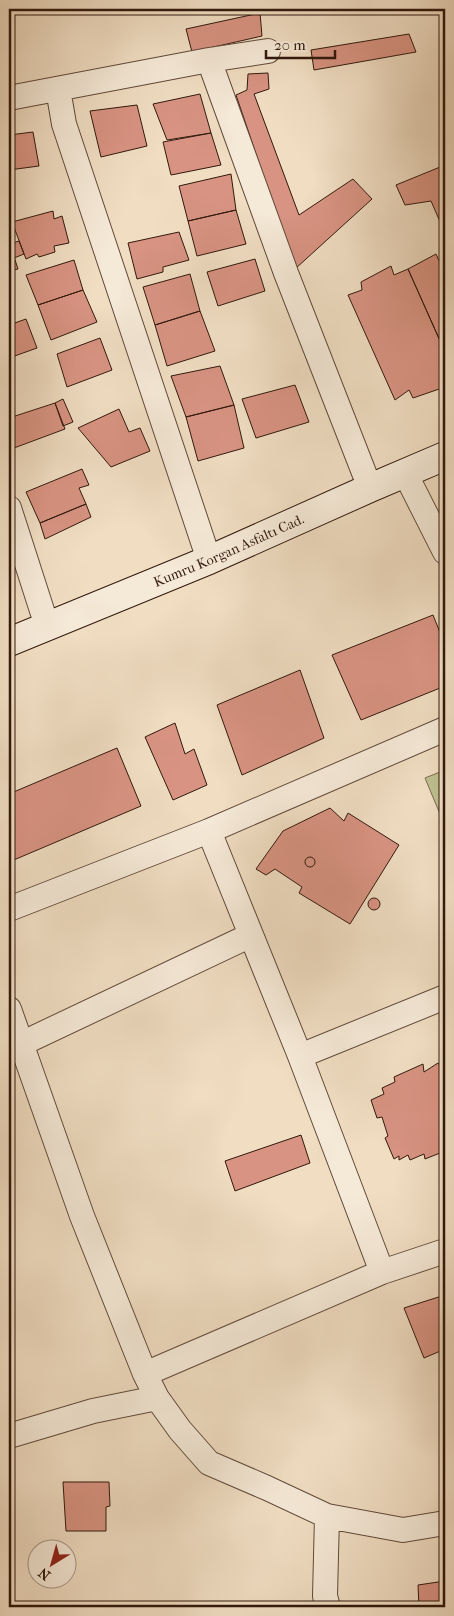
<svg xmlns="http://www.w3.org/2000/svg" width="454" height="1616" viewBox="0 0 454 1616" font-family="'IM FELL French Canon',serif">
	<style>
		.green { fill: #bebf90; stroke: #786c4e }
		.building { fill: #d89382; stroke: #31190c }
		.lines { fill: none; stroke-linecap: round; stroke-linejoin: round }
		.street-casing { stroke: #614a3a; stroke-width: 26 }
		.secondary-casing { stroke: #31190c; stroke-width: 30 }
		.street { stroke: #f5e9d7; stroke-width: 24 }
		.secondary { stroke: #f5e9d7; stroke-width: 28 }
		.labels { text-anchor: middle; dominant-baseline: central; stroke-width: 4.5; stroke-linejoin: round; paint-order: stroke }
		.street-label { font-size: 14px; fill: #31190c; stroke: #f5e9d7 }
	</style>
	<rect width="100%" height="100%" fill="#f0ddc2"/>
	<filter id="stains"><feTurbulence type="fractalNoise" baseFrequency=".004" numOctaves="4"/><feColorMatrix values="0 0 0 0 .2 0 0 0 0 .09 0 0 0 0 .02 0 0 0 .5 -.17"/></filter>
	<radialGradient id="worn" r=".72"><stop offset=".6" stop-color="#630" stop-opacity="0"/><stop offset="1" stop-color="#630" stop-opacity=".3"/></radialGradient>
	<path class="green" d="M445,770V826L425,778Z"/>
	<path class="building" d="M260,13L262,36L192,52L186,29Z
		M409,34L416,52L314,70L311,50Z
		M268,73L269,89L254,94L299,215L353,179L372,199L295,269L236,95L247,90L248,74Z
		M200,94L211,133L167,140L153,104Z
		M137,105L147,146L101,157L90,111Z
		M33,132L39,166L9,170V135Z
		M211,133L221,165L171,175L163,142Z
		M445,165V233L431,201L405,205L396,185Z
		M231,174L236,210L188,221L179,186Z
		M236,210L246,244L197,256L188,221Z
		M53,211L54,219L62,216L69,243L54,246L55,252L39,257L37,254L26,259L12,222Z
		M179,232L189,260L163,267V272L137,279L128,243Z
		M9,241L18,269L9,271Z
		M19,241L24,254L14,258L10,244Z
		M436,254L445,274V352L408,269Z
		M255,259L265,291L218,306L207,272Z
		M74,260L83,290L38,305L26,275Z
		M391,266L394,275L408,269L445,352V377L443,378L445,387L413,398L409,390L395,400L348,295L362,290L361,282Z
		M190,274L200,311L155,325L143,287Z
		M83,290L97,322L51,340L38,305Z
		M200,311L215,351L167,366L155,325Z
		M26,319L37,348L9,358V325Z
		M100,338L112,370L67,387L57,354Z
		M220,366L234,405L186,417L171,376Z
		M295,385L309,422L256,438L242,399Z
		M63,399L73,422L63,426L55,403Z
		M55,403L65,429L14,448L9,434V418Z
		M234,405L244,448L198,461L186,417Z
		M119,409L129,432L140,428L150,451L111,467L78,428Z
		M82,469L89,485L79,488L86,504L40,523L26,492Z
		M86,504L91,517L45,539L40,523Z
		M433,615L445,645V686L361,720L332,655Z
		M300,670L324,738L242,775L217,705Z
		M175,723L185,754L194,749L207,785L173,800L145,737Z
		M117,748L141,806L9,862V794Z
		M330,808L344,821L348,813L399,845L350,924L299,893L302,887L275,869L266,875L256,869L283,831Z
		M305 862a5 5 0 1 1 10 0a5 5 0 1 1-10 0Z
		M368 904a6 6 0 1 1 12 0a6 6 0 1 1-12 0Z
		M438,1063L441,1067L445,1066V1151L425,1159L424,1154L410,1160L408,1155L399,1160V1156L394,1159L385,1138L388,1136L382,1117L377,1118L371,1100L384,1094L382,1088L395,1082L394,1077L423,1064L424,1072Z
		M301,1135L310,1163L235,1191L225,1161Z
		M445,1295V1349L424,1358L404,1308Z
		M63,1482H109L110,1506L106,1507V1531H66Z
		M445,1581V1607H419L418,1585Z"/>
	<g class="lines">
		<g class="street-casing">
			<path id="street" d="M209,60L286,273L370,488
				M58,89L64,124L209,560
				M9,98L209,60L268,51
				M405,473L445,552
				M9,508L47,626
				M209,831L300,1056L382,1272
				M9,909L209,831L445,729
				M9,1009L82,1216L145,1374L157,1398L180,1430L209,1463L267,1488L327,1516L403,1530L445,1523
				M21,1044L251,935
				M300,1056L445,997
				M145,1374L382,1272L445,1251
				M9,1436L93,1411L157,1398
				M327,1516L325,1596L328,1607"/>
		</g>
		<g class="secondary-casing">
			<g id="secondary">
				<path id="s1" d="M9,642L209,560L370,488L445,456"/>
			</g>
		</g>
		<use href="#street" class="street"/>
		<use href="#secondary" class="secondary"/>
	</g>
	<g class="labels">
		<g class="street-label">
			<text stroke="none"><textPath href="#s1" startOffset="238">Kumru Korgan Asfaltı Cad.</textPath></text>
		</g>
	</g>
	<rect width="454" height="1616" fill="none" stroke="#f0ddc2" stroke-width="30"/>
	<rect x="10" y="10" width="434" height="1596" fill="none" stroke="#31190c" stroke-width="2.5"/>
	<rect x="15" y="15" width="424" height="1586" fill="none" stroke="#31190c"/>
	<g transform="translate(52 1564) rotate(217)"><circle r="24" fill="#f5e9d7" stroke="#a79686"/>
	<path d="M0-4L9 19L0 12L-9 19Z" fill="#8f2418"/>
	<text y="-8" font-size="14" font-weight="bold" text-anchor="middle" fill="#31190c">N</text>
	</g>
	<path d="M266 50v8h69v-8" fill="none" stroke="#31190c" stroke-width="2.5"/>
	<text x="274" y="50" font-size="15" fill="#31190c" stroke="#f5e9d7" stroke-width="4" paint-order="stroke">20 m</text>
	<rect width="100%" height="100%" filter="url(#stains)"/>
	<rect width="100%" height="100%" fill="url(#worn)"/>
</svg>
